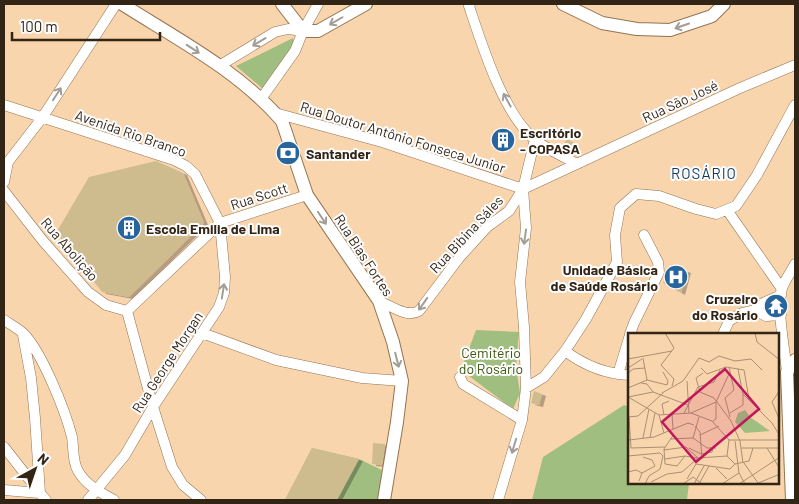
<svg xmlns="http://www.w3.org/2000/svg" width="799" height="504" viewBox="0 0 799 504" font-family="Barlow,sans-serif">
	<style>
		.green { fill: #a0be80 }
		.building { fill: #cebc8e; filter: url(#shadow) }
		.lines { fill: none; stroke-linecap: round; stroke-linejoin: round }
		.minor-casing { stroke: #947450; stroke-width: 11 }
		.tertiary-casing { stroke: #947450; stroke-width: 14 }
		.minor { stroke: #fff; stroke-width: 10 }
		.tertiary { stroke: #fff; stroke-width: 12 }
		.oneway { stroke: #a39d96 }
		.labels { text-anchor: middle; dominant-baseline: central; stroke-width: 4; stroke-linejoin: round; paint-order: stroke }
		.street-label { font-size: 14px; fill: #332516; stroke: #fdfdfd }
		.poi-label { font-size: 14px; font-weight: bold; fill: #332516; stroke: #fdfdfd; text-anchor: start }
		.park-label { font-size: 14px; fill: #3c580f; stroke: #fdfdfd }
		.neighbourhood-label { font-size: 15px; letter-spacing: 1px; fill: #0f3a5f; stroke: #fdfdfd }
		.inset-road { fill: none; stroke: #aa8f71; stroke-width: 1 }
		.view { fill: #c2185b; fill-opacity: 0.15; stroke: #c2185b; stroke-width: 2.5 }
		.inset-edge { fill: none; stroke: #332516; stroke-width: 2.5 }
	</style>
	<defs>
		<filter id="shadow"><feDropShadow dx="4" dy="2" stdDeviation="0" flood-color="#0004"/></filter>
	</defs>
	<rect width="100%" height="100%" fill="#f9d5ae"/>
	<path class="green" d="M293,38L294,44L263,89L236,66Z
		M476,330L519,332L516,367L520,393L513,409L461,370Z
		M624,405L629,407V483H689L687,500H532L543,457Z
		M312,448L359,459L382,470L379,500H285Z"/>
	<path class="building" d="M567,139L576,145L570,153L561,148Z
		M156,161L183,173L204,223L129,297L102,292L56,233L89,177Z
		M672,266L687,271L681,293L663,283Z
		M534,391L542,394L539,405L531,403Z
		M373,443L385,444L382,465L372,464Z
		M312,448L359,459L337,500H285Z"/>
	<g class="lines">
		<g class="minor-casing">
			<path id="minor" d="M470,4L469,6C482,45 503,113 534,139C546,149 563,156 577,164
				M219,66L275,32L288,29L303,31
				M261,99L295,51L303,31L318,4
				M4,105L174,160L186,166L195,174L220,223L225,277L224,293L219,307L153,407L125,455L88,500
				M275,113L382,142L523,189
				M4,182L8,162L42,118L116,4
				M523,189L740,88L795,65
				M4,191L43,241L88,292L106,305L127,311L220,223L307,195
				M727,210L782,289
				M379,301C391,306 407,318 419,311L459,258L487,227L509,211L523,189
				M755,310L766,316L781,315
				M127,311L153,407L172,467L183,485L201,500
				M4,320C10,324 17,328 23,333C42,352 65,410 72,437C74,448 72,461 78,471C86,485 101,493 114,500
				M202,333L276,360L362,378L402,381
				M630,334L634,323L659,272L658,262L644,235
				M723,334L729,321L742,313L755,310L761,304L781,295
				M23,335L31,378L35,418L40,493
				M565,351C584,365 605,374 629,375
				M787,372C785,352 776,306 782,288C785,280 791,272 795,264
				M618,374L629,338
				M460,377L463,384L522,420
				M526,388L544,377L565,351L586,319L617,262L615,235L620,208L636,194L659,196L696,209L716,214L736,206L757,175L795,105
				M4,447L40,493
				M4,490L40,493L46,500
				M498,500L522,420L526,388L524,327L520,282L526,228L523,189L535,139"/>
		</g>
		<g class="tertiary-casing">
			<path id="tertiary" d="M122,4C177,39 239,71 282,121L307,195L379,301L393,342L402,381L397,422L384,500
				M282,4L303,31H318L366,4
				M563,4L602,23L637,29L670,30L712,16L724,4
				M792,500L787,372L795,360"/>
		</g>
		<use href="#minor" class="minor"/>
		<use href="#tertiary" class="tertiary"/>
	</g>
	<defs><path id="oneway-shaft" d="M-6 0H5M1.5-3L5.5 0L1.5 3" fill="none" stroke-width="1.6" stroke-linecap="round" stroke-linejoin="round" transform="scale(1.25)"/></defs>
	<g class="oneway">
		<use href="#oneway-shaft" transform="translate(336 21) rotate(150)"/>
		<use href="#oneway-shaft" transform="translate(682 26) rotate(161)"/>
		<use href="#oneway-shaft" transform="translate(259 42) rotate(149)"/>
		<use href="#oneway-shaft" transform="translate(193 49) rotate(33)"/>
		<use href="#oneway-shaft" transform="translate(57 94) rotate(-57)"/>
		<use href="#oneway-shaft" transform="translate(507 100) rotate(-119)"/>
		<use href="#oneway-shaft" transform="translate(322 218) rotate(56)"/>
		<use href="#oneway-shaft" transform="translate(525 237) rotate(98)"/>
		<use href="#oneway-shaft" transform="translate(223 291) rotate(-81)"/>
		<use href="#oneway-shaft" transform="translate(423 304) rotate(125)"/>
		<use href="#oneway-shaft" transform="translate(397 360) rotate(76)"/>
		<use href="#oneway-shaft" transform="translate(514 446) rotate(107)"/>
	</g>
	<defs>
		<g id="building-disc" transform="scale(1.25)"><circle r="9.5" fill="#28659c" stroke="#fdfdfd"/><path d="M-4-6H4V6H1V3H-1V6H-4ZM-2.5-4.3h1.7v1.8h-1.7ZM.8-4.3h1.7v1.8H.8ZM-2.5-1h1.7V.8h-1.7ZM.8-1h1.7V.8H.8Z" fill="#fff"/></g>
		<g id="bank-disc" transform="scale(1.25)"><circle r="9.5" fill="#28659c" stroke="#fdfdfd"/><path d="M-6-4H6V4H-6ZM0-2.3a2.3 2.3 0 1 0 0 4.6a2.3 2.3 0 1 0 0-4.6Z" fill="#fff"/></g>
		<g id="hospital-disc" transform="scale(1.25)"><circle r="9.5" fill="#28659c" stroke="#fdfdfd"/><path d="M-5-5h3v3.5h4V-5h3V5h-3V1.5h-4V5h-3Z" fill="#fff"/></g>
		<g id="temple-disc" transform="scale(1.25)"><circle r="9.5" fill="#28659c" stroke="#fdfdfd"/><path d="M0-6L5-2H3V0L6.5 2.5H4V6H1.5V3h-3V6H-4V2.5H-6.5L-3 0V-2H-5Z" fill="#fff"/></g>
	</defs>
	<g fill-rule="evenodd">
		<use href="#building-disc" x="503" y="140"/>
		<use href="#bank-disc" x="288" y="153"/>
		<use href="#building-disc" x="129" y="228"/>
		<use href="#hospital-disc" x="676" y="277"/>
		<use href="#temple-disc" x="776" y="306"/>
	</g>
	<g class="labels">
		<g class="street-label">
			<text transform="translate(680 101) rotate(-25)">Rua São José</text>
			<text transform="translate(131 133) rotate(19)">Avenida Rio Branco</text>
			<text transform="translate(403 137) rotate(17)">Rua Doutor Antônio Fonseca Junior</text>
			<text transform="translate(259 196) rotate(-18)">Rua Scott</text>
			<text transform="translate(466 234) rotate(-47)">Rua Bibina Sáles</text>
			<text transform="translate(70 249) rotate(49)">Rua Abolição</text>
			<text transform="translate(364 255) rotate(57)">Rua Bias Fortes</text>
			<text transform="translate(167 362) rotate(-57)">Rua George Morgan</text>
		</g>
		<g class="poi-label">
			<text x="520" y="132">Escritório<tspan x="520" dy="16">- COPASA</tspan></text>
			<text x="306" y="153">Santander</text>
			<text x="146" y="228">Escola Emilia de Lima</text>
			<text x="658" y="269" text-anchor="end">Unidade Básica<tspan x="658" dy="16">de Saúde Rosário</tspan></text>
			<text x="758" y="298" text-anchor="end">Cruzeiro<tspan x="758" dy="16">do Rosário</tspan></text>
		</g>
		<g class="park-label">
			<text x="491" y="352">Cemitério<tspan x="491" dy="16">do Rosário</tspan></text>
		</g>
		<g class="neighbourhood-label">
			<text x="704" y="173">ROSÁRIO</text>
		</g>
	</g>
	<g transform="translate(628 333)">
		<rect width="151" height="151" fill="#f9d5ae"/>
		<path d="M117,77L122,84L142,98L117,100L107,89L110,80Z" fill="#a0be80"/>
		<path class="inset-road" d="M37,0L46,15L33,32L46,46L44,53M127,0L129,9L152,27M15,25L19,47M0,26L44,18M101,34L106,57L97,65L102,84M0,35L14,26M73,35L79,41L98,34L116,37L121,66M110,36L115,61L144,90L152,103M0,40L5,36L17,35M75,40L68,45L72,59L86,65L103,88L112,108L115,130M59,48L61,80M13,50L19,51L25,59M70,54L86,49L92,37M0,55L19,47L39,52L40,48L35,39M152,57L144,69L152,88M34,60L55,48L71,25L81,29L91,23L107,28L123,26L134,37M0,64L31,82L63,80L84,88L101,107H152M0,64L25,59L60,72M56,80L70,54M63,80L88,69M102,80L115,72V61M44,81L45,96M31,82L36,100M36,82L34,71L41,68M0,84L10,83L35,60M1,84L3,115L37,114M85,88L88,86V69L101,41M67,93L72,99L74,126M46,101L36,116L37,131L49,133L57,123M72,102L91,93M22,104L27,80M15,105L21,76M65,105L79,115H88M42,106L65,105L71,84M1,107L26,104L60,90L66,92M101,107L99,123L107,131L121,128L125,115M107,108L111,140L117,151M61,115L73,121L84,119L85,115M113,115H151M139,115L152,136M36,117L58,114L70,125M0,123L32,120L35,123L32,136L21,143L17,151M37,126L57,123L69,125M116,130L130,150M88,135L99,146M0,139L8,137L14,140L11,148M14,140L27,133L24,127L15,124M59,146L68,131L102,136L107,131M23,149L39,141L54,139L70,125L99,123M72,149L81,133M55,151L65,144L74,151M66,151L76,133M94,151L111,140M111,151L152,124M128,151L152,141"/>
		<path class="view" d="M97,36L131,76L68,129L34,89Z"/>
		<rect width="151" height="151" class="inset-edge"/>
	</g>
	<rect width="799" height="504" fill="none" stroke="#332516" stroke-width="10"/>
	<g transform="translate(35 469) rotate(40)" stroke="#fdfdfd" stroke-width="4" paint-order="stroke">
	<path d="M0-4L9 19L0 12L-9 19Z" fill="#332516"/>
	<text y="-8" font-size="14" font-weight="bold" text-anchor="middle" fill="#332516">N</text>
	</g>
	<path d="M12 32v8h148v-8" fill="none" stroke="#332516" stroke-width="2.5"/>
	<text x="20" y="32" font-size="15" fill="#332516" stroke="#fdfdfd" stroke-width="4" paint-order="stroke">100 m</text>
</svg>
